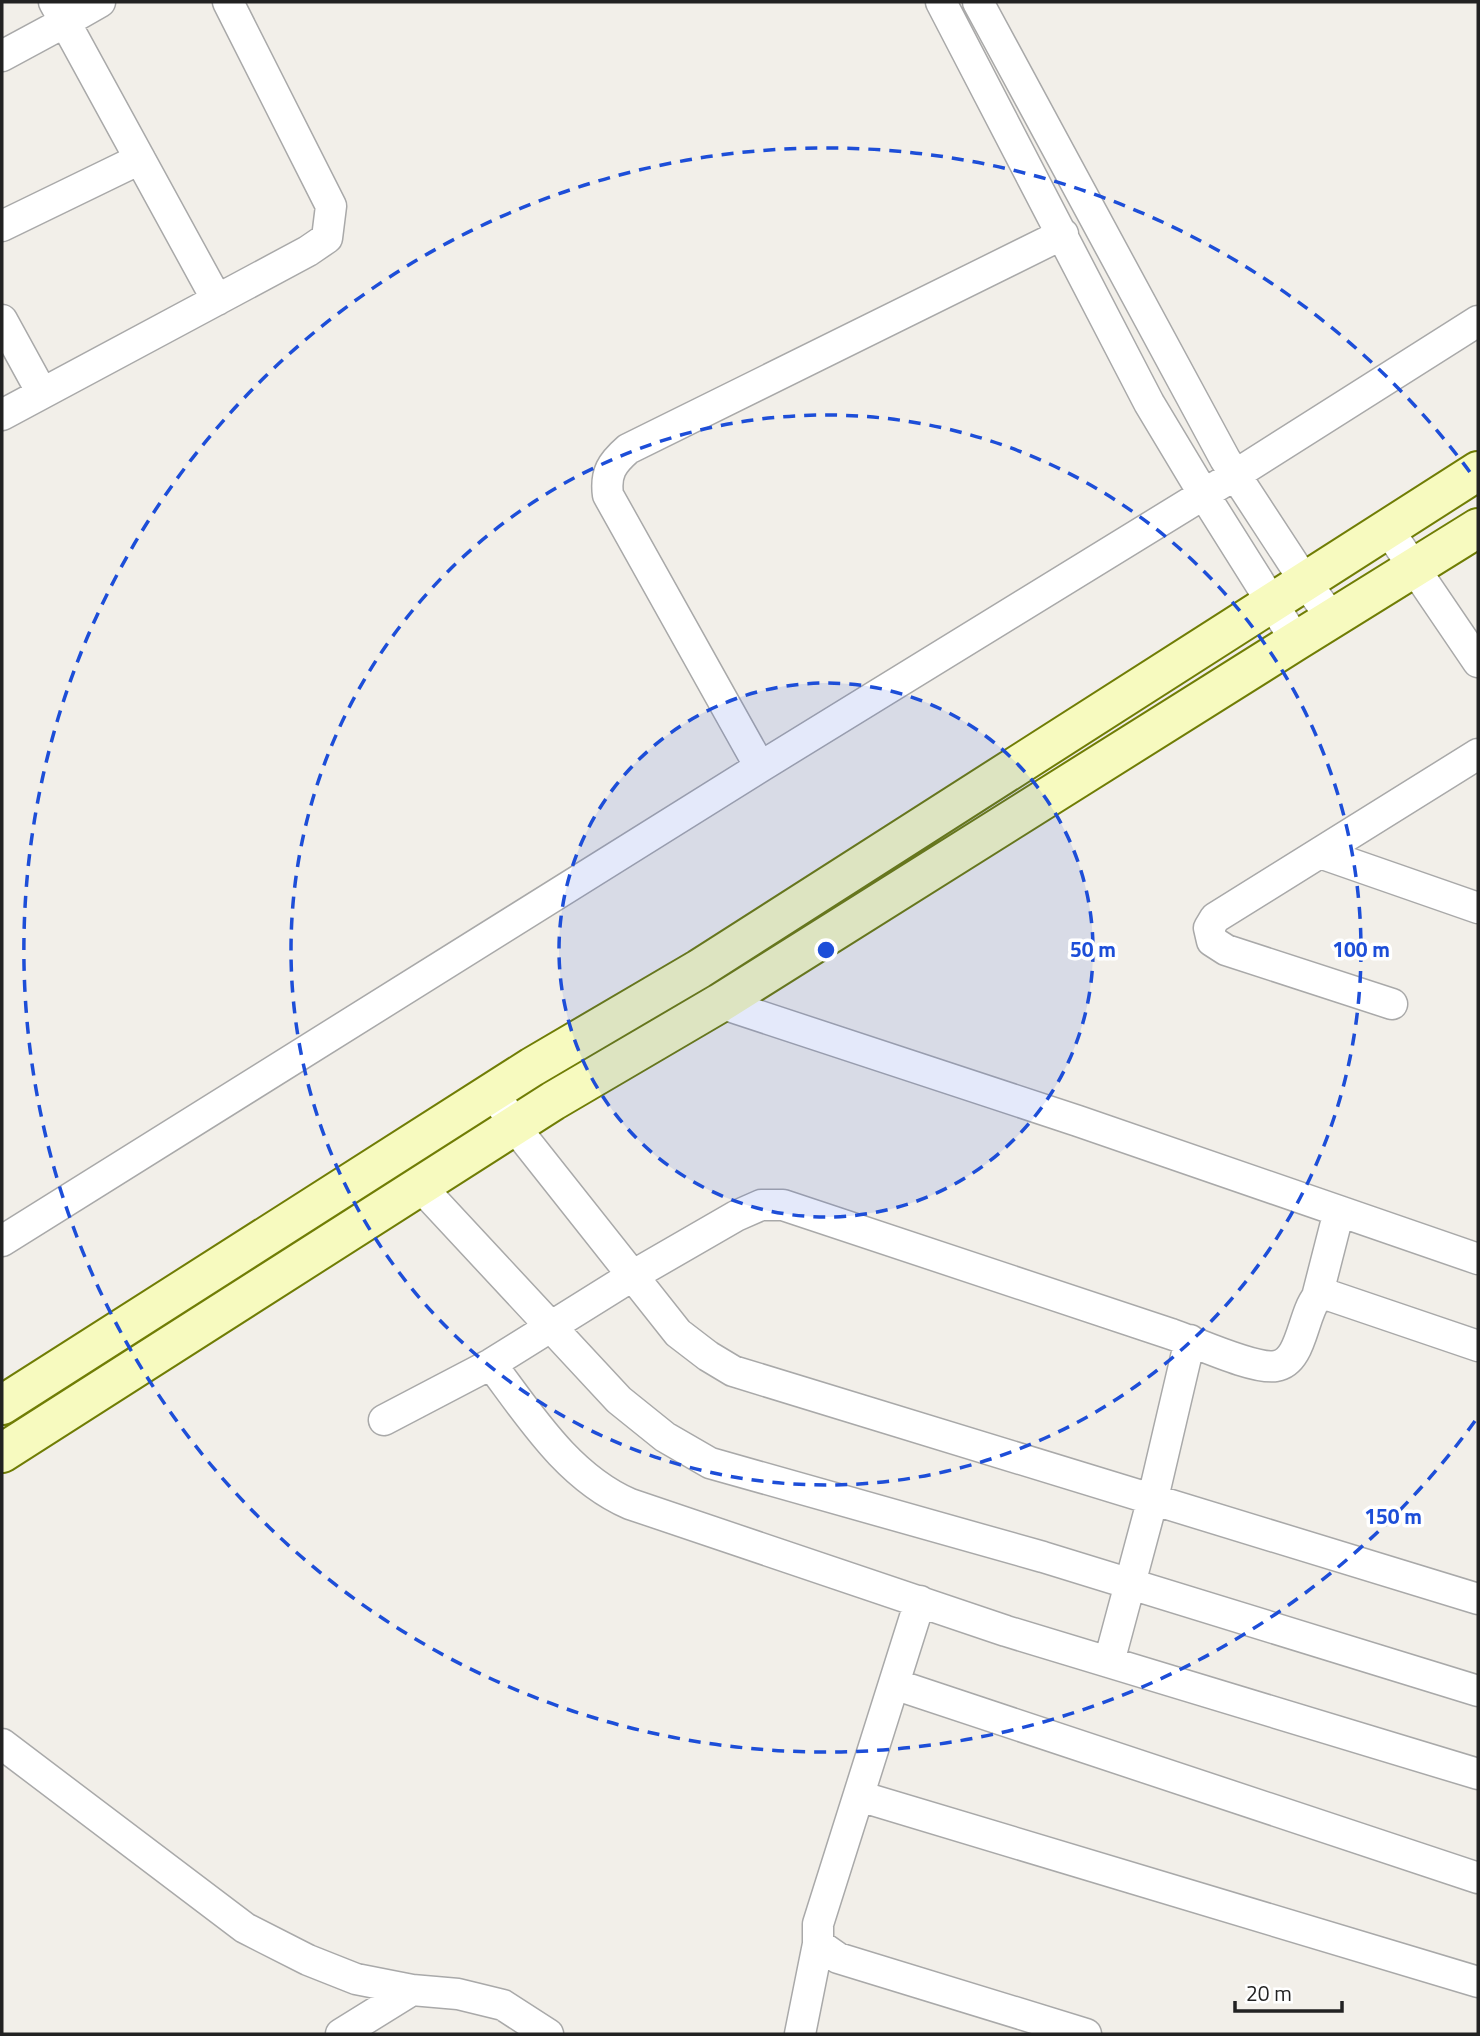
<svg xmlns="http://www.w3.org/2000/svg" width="1480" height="2036" viewBox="0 0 1480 2036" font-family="'Titillium Web',sans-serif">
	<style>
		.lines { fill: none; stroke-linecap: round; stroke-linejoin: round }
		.street-casing { stroke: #a9a9a9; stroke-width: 33 }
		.secondary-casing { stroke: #707d05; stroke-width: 42 }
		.street { stroke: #fff; stroke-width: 30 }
		.secondary { stroke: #f7fabf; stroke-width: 38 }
		.ring { fill: none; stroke: #1d4ed8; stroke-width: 3.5; stroke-dasharray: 12 9 }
		.centre { fill: #1d4ed8; stroke: #fff; stroke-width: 3.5 }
		.ring-label { font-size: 21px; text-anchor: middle; font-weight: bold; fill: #1d4ed8; stroke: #fff; stroke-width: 7; stroke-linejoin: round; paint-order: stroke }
	</style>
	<rect width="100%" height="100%" fill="#f2efe9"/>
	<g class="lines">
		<g class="street-casing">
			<path id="street" d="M54,2L65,22L100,2
				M941,2L1149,403L1203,493L1296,641
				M978,2L1225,459L1306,583L1332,618
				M2,56L65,22L217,300
				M2,226L140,159
				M2,320L42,393
				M2,415L308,251L327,238L331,206L228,2
				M1387,528L1478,662
				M760,767L608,495C605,473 612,463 628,449L1063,234
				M1320,853L1478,908
				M720,1003L1078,1121L1478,1259
				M1392,1004L1226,950L1212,941L1209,928L1215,918L1478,754
				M503,1107L514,1126L678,1333L708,1356L733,1371L1478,1599
				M420,1186L619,1400L665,1437L710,1463L1043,1557L1478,1691
				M2,1241L760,767L1235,475L1478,321
				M1317,1297L1339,1211
				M491,1364C530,1416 568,1477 630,1504L1006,1631L1478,1774
				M384,1420L491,1364L632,1276L736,1216L761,1205H783C913,1248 1042,1291 1171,1334C1195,1342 1254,1370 1276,1366C1302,1362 1302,1316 1317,1297L1328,1295L1478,1346
				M920,1601L818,1924V1944L838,1958L1086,2034
				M1109,1662L1153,1498L1190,1340
				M894,1684L1478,1878
				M2,1744L245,1928L308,1960L356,1979L412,1990L458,1994L503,2005L548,2034
				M859,1796L1478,1982
				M341,2034L412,1990
				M800,2034L818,1944"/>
		</g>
		<g class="secondary-casing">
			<path id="secondary" d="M2,1405L532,1067L699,969L1478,471
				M2,1453L553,1101L720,1003L1296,641L1478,528"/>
		</g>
		<use href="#street" class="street"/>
		<use href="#secondary" class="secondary"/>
	</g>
	<circle cx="826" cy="950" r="267" fill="#1d4ed8" fill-opacity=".12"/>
	<g class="ring">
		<circle cx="826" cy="950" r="267"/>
		<circle cx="826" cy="950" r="535"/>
		<path d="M1475 1421A802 802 0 1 1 1475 479"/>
	</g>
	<circle cx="826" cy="950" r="10" class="centre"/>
	<g class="ring-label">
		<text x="1093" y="957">50 m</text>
		<text x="1361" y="957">100 m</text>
		<text x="1393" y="1524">150 m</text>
	</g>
	<rect width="1480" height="2036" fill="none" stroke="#222222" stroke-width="7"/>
	<path d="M1235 2001v10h107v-10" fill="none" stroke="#222222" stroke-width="3.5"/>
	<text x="1246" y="2001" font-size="21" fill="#222222" stroke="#ffffff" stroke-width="5" paint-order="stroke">20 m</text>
</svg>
